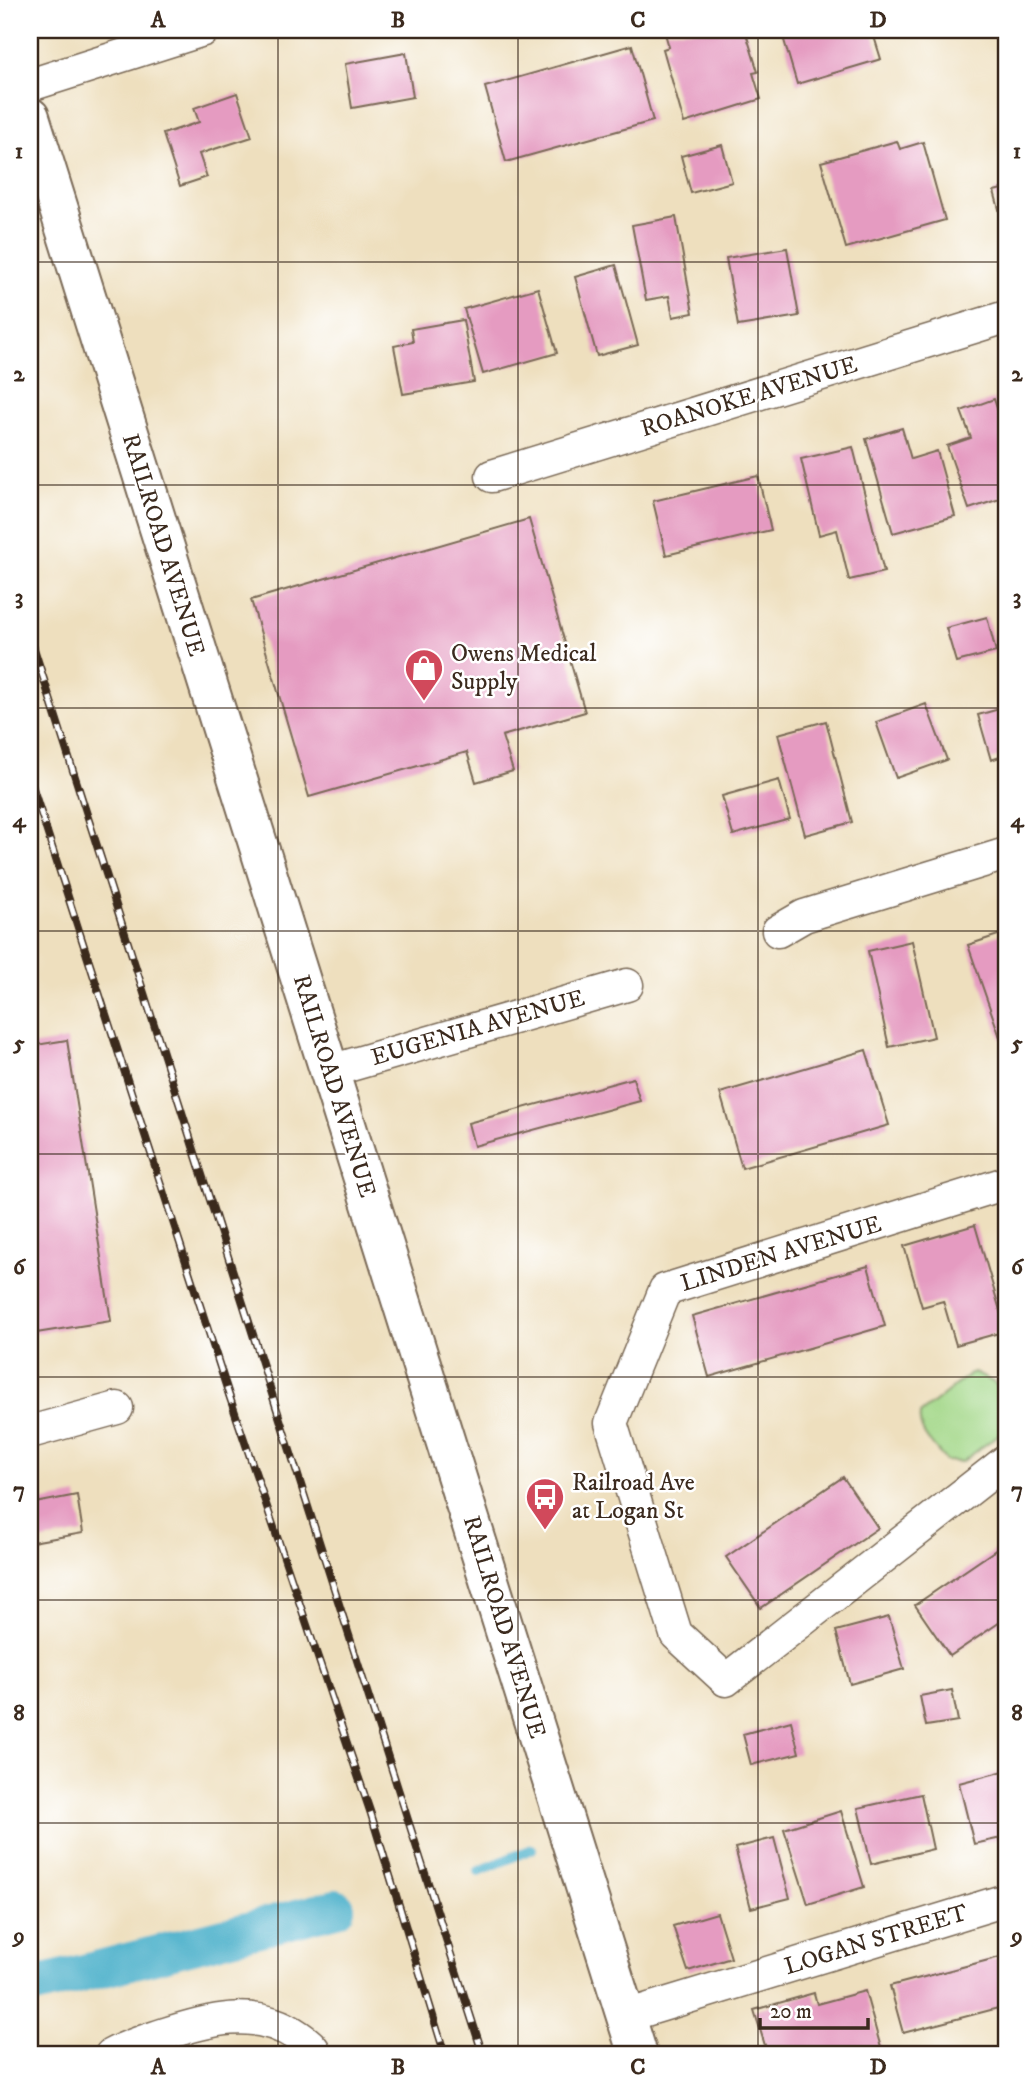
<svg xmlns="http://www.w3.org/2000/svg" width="1036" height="2085" viewBox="0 0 1036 2085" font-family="'IM FELL DW Pica',serif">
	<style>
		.green { fill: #a2d787; stroke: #6e8052; stroke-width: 2 }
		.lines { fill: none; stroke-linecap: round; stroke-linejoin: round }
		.stream { stroke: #4bb0ca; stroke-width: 10 }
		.canal { stroke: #4bb0ca; stroke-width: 38 }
		.building { fill: #e59bc1 }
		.minor-casing { stroke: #7a6956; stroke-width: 35 }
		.secondary-casing { stroke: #7a6956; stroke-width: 42 }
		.minor { stroke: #fff; stroke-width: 32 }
		.secondary { stroke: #fff; stroke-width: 38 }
		.rail-casing { stroke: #3b2a1e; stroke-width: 8 }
		.rail { stroke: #fff; stroke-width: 5; stroke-dasharray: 16; stroke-linecap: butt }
		.grid { fill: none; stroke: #3b2a1e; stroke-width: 2; stroke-opacity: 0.55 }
		.labels { text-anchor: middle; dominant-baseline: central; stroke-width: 5; stroke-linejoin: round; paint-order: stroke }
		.street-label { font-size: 24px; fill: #3b2a1e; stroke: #fff }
		.poi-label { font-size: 24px; fill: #3b2a1e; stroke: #fff; text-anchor: start }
		.neatline { fill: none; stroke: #3b2a1e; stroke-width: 2.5 }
		.grid-label { font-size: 23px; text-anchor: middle; font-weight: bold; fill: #3b2a1e }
	</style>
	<rect width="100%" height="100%" fill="#fff"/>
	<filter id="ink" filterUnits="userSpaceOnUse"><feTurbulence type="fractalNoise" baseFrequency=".0143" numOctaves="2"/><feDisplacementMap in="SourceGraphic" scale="14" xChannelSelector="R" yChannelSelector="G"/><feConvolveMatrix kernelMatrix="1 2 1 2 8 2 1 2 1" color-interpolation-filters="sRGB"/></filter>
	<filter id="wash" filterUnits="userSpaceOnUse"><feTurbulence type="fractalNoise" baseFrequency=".00686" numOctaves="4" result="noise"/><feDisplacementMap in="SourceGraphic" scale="28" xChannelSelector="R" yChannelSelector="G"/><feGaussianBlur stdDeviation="1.57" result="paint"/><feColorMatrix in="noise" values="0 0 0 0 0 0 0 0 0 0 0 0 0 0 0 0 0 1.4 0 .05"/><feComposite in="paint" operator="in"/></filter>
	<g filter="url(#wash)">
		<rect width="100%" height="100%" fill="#eedfbe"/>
		<path class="green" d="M974,1373L995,1383L1006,1399V1429L962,1462L946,1461C935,1447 917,1433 920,1414L968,1375Z"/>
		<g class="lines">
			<path class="stream" d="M479,1871L532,1849"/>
			<path class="canal" d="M30,1987L336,1908"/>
		</g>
		<g id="blocks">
			<path class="building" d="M664,30H745L758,72L753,73L761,99L684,123L663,49L669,47Z
				M781,30H872L881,59L797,84Z
				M632,45L653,121L506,162L485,87Z
				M406,53L413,97L352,108L345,64Z
				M237,93L252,137L199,154L207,177L180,186L163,134L199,122L194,108Z
				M897,141L900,149L923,142L945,220L846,248L821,162Z
				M722,145L732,182L691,193L681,156Z
				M1006,188V230L1005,231L994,191Z
				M676,217L693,313L673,317L669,296L646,300L632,225Z
				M787,248L799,316L738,326L726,258Z
				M616,265L638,345L597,356L575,277Z
				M538,288L557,353L483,374L464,309Z
				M463,320L474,382L403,394L394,346L413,342L411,329Z
				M994,399L1006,436V497L969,509L947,446L971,438L961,411Z
				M902,428L911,459L937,451L955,516L893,533L866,439Z
				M853,447L884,572L849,580L837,530L819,535L801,459Z
				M758,476L771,530L666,555L653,501Z
				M529,519L585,712L502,736L513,771L476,782L467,752L309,797L251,600Z
				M987,617L996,652L956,662L946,628Z
				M926,704L947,760L896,778L876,722Z
				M1006,707V755L991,760L978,715Z
				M826,721L852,822L805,835L778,734Z
				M779,780L790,819L733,835L722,796Z
				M1001,934L1006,950V1038L1001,1040L968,945Z
				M912,941L934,1037L889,1047L868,951Z
				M67,1040L111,1321L30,1334V1046Z
				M866,1050L889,1125L742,1168L720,1093Z
				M633,1078L640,1101L474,1146L468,1123Z
				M975,1225L1006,1331L956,1345L943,1301L922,1307L904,1246Z
				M868,1266L885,1326L709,1377L692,1316Z
				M843,1477L878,1528L761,1608L726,1557Z
				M77,1495L83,1533L32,1542L30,1504Z
				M1006,1543V1618L950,1656L915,1605Z
				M889,1617L904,1669L850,1684L836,1631Z
				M952,1690L958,1721L926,1726L920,1696Z
				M791,1721L799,1753L751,1765L743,1734Z
				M1004,1771L1006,1781V1837L974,1844L959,1783Z
				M921,1794L933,1849L871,1864L858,1808Z
				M841,1811L864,1887L808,1904L784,1829Z
				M774,1838L790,1898L751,1908L735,1848Z
				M717,1913L731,1958L688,1971L673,1926Z
				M1000,1957L1006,1982V2006L903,2033L890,1986Z
				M865,1991L883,2055H768L754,2010L814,1993L817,2004Z"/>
		</g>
	</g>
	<g filter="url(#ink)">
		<use href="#blocks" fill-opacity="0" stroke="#7a6956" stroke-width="2"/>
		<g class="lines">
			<g class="minor-casing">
				<path id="minor" d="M30,85L203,30
					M492,476L1006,317
					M778,931L804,916L1006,854
					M330,1071L627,985
					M1006,1183L665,1290L611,1423L676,1634L726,1680L1006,1461
					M30,1432L117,1408
					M626,2016L1006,1900
					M111,2055C127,2046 144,2041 162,2035C207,2020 255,2006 298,2036C306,2042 313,2046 316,2055"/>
			</g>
			<g class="secondary-casing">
				<path id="secondary" d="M30,117L638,2055"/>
			</g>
			<use href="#minor" class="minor"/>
			<use href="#secondary" class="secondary"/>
			<g class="rail-casing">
				<path id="rail" d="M30,636L483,2055
					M30,779L229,1395L371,1814L445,2055"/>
			</g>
			<use href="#rail" class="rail"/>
		</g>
	</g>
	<path class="grid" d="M278,30V2055M518,30V2055M758,30V2055M30,262H1006M30,485H1006M30,708H1006M30,931H1006M30,1154H1006M30,1377H1006M30,1600H1006M30,1823H1006"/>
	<defs>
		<g id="shop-pin" transform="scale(2.0125)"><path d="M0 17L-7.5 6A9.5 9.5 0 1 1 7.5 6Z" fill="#d1495b" stroke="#fff"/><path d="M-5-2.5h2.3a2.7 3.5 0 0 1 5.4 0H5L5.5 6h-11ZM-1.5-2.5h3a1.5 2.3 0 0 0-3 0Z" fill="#fff"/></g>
		<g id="bus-pin" transform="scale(2.0125)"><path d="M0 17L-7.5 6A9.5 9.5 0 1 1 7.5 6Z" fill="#d1495b" stroke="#fff"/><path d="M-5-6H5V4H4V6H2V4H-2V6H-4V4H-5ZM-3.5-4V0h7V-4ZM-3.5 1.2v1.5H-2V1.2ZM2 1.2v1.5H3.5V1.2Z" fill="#fff"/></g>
	</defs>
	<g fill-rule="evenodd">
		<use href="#shop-pin" x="424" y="668"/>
		<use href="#bus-pin" x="545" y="1497"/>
	</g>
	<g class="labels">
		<g class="street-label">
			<text transform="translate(749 397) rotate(-17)">ROANOKE AVENUE</text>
			<text transform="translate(163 545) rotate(73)">RAILROAD AVENUE</text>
			<text transform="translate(478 1028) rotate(-16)">EUGENIA AVENUE</text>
			<text transform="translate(334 1086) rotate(73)">RAILROAD AVENUE</text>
			<text transform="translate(781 1254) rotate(-17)">LINDEN AVENUE</text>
			<text transform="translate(504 1627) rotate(73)">RAILROAD AVENUE</text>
			<text transform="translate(876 1940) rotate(-17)">LOGAN STREET</text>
		</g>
		<g class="poi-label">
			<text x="451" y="654">Owens Medical<tspan x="451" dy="28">Supply</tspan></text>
			<text x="572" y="1483">Railroad Ave<tspan x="572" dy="28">at Logan St</tspan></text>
		</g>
	</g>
	<rect width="1036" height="2085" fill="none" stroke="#fff" stroke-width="77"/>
	<path d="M760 2018v10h108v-10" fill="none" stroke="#3b2a1e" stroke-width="3.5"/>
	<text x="770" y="2018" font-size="21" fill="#3b2a1e" stroke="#ffffff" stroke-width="5" paint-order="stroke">20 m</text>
	<rect x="38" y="38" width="960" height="2008" class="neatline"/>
	<g class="grid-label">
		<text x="158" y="27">A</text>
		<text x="398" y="27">B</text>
		<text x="638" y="27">C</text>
		<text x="878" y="27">D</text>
		<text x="19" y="158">1</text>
		<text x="1017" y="158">1</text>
		<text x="19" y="381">2</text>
		<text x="1017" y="381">2</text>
		<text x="19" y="604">3</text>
		<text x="1017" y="604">3</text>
		<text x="19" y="827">4</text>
		<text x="1017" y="827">4</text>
		<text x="19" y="1050">5</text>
		<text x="1017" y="1050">5</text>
		<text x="19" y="1274">6</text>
		<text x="1017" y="1274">6</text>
		<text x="19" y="1497">7</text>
		<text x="1017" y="1497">7</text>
		<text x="19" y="1720">8</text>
		<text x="1017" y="1720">8</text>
		<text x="19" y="1943">9</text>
		<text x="1017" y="1943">9</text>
		<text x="158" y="2074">A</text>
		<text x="398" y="2074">B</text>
		<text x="638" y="2074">C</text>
		<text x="878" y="2074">D</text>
	</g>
</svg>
